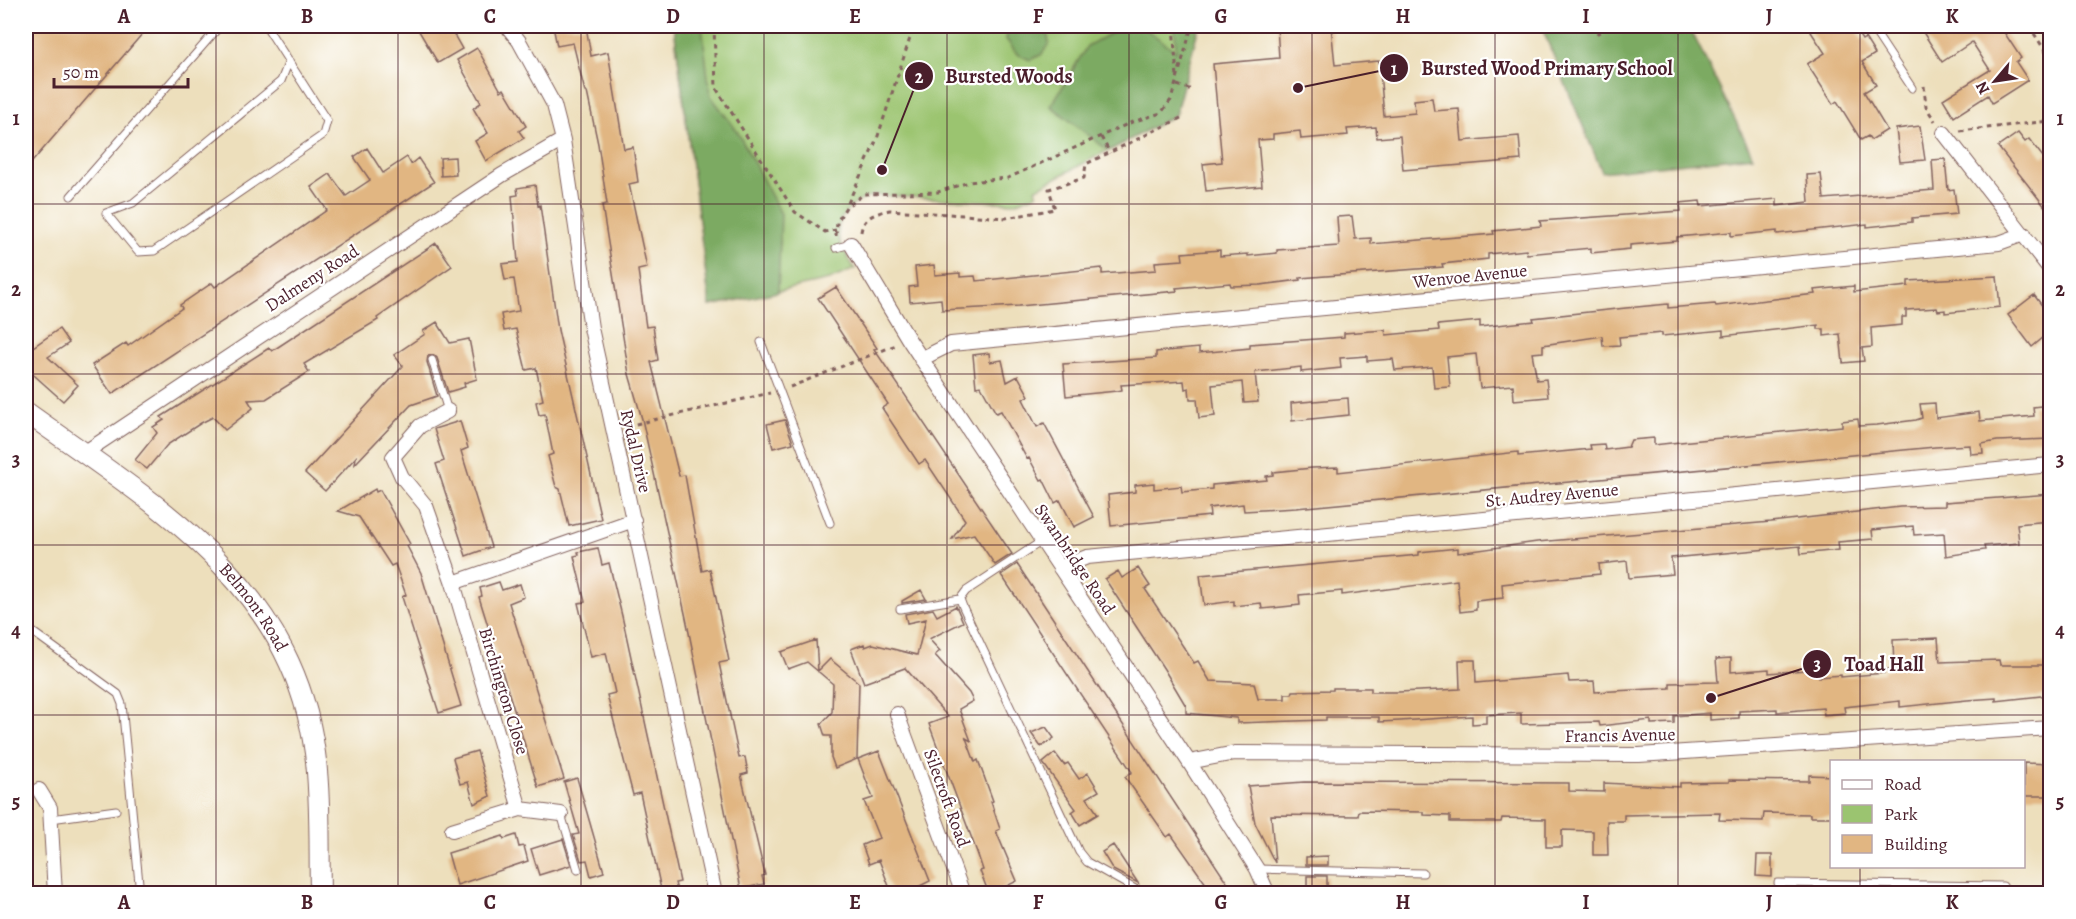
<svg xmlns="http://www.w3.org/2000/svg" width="2076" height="919" viewBox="0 0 2076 919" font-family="Alegreya,serif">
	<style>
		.green { fill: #9bc470; stroke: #72724e; stroke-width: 1.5 }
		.forest { fill: #7caa62; stroke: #636446; stroke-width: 1.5 }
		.building { fill: #e1b682 }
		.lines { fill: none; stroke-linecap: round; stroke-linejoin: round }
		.lane-casing { stroke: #83625e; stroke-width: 9 }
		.street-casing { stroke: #83625e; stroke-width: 16 }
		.secondary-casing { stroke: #83625e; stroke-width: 22 }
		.path { stroke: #83625e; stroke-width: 3; stroke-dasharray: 4.5 4.5; stroke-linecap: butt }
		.lane { stroke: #fff; stroke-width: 7 }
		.street { stroke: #fff; stroke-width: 14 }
		.secondary { stroke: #fff; stroke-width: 20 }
		.grid { fill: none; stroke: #4a1f2b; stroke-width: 1.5; stroke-opacity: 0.55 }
		.labels { text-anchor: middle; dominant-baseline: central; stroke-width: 4.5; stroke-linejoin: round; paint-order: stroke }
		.street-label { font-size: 18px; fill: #4a1f2b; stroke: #fff }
		.leader { fill: none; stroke: #4a1f2b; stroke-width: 2 }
		.callout-dot { fill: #4a1f2b; stroke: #fff; stroke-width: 2 }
		.mark-label { font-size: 18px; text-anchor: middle; font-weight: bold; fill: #fff }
		.callout-label { font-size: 20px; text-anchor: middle; font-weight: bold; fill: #4a1f2b; stroke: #fff; stroke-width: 4.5; stroke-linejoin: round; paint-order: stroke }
		.neatline { fill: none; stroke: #4a1f2b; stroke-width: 2 }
		.grid-label { font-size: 20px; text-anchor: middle; font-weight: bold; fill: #4a1f2b }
	</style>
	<rect width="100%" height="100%" fill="#fff"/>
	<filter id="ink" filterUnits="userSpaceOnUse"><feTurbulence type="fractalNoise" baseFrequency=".0167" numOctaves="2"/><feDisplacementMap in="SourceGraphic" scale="12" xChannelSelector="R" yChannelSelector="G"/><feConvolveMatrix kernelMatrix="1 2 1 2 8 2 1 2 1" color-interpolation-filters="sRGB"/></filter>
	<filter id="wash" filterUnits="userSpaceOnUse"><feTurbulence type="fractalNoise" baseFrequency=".008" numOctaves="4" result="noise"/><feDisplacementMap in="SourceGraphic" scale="24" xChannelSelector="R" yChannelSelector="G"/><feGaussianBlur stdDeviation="1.35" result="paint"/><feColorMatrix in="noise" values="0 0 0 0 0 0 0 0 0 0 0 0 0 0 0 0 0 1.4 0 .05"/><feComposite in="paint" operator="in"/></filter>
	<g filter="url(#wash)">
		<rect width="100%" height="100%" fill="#eddfbc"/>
		<path class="green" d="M674,26H1199L1175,115L1035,189L1037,194L1014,203L875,195C856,200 833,216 839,239C841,249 850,260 855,269L829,280L710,306Z"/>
		<path class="forest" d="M674,26H702L710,95L737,131L781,214L778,292L710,306Z
			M1009,26H1039L1047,30L1049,44L1041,55L1030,60L1017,54L1006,39Z
			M1124,26H1141L1176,51L1175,26H1199L1175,115L1109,151L1051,106L1087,46Z
			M1541,26H1689L1753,156L1602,172Z"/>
		<g id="blocks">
			<path class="building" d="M26,26H149L26,169Z
				M416,26H449L462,49L438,63Z
				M553,26H586L591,56L608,52L624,149L633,147L638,182L629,184L647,268L638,270L646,327L653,326L658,360L651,362L679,476L685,475L702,571L710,569L729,661L719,663L739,758L745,757L748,773L741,775L765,875L762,876L764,884L741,889L686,618L642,419L629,374L602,205L607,204L598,144L587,92H585L573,43L557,46Z
				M1277,26H1331L1335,65L1379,61L1384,116L1415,113L1414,100L1432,98L1434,111L1459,109L1462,141L1519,136L1521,160L1403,170L1400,136L1377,138L1376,127L1347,129L1348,135L1301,139L1300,131L1273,134V139L1258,140L1262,186L1206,191L1203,164L1222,162L1213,64L1279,58Z
				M1807,26H1853L1862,40L1865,38L1875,54L1862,62L1876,85L1864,92L1887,130L1871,140L1868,136L1861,140L1837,101L1833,104L1807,64L1825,53Z
				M1919,26H2000L2021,58L2016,62L2028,80L1992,103L1988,95L1954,117L1943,99L1990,70L1972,42L1942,62Z
				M477,48L501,91L504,89L526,126L519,131L524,138L486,161L475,141L488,133L473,108L481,103L457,60Z
				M1920,126L1925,160L1900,162L1896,129Z
				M2018,133L2025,142L2029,139L2043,157L2050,151V213L1998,147Z
				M367,148L383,173L407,157L411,164L418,158L434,182L112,394L92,365L126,343L128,346L182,308L180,305L212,283L215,287L327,210L311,187L330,174L346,196L370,180L354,157Z
				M455,157L456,175L441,176L440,158Z
				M1945,159L1948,190L1954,189L1957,214L1912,218V222L1867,227V224L1777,234V231L1731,236V232L1677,237V241L1630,245V249L1591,253V248L1527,254L1526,250L1488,254V259L1442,264L1443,267L1300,278V280L1260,285L1231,286L1230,283L1176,288L1177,291L1019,306L942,310L941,299L910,302L909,287L917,286L915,267L934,265L935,275L960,273V277L975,276L976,281L1102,268V274L1156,270L1155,262L1183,260L1182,253L1220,250V256L1248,254V256L1277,253V250L1339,246L1337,217L1352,216L1355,239L1371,238V244L1494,234L1493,231L1541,226L1540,221L1681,211L1680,203L1700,201L1701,206L1777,199V206L1809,202L1807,175L1821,174L1824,199L1934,190L1932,160Z
				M535,185L538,206L540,205L558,330L601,519L569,526L560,489L556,487L548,456L553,454L545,414L539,415L536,402L543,400L536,368L526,370L516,329L504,331L501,314L519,311L514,279L505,280L502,264L518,262L512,196L518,195L517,188Z
				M436,243L452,266L377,318L378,320L304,364L309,372L266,399L248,400L253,408L225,430L213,417L201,423L167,445L147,469L135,460L157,433L153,427L164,420L161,417L269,348L272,351Z
				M1997,276L2000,307L1945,313V310L1938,311L1937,308L1906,310V317H1902V325L1871,328L1872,347L1862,348L1864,361L1843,363L1840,334L1824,336V329H1818V325L1723,336V330L1662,336V333L1619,337L1620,345L1603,346L1602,336L1543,345V352L1532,353L1537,380L1546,379L1548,397L1514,400L1513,385L1480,388L1476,354L1447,357L1450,387L1434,388L1432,367L1395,370L1393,359L1367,361V356L1340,358L1341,368L1301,372V367L1255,372L1258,402L1244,403L1242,382L1212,385L1215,416L1199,418L1197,399H1190L1189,388L1185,389L1184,381L1121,385L1122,390L1117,391L1066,396L1063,364L1156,358V352L1199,348V353L1250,348V344L1344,337V333L1385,330L1386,335L1439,330L1438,325L1480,321V327L1534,321L1533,318L1626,308L1668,304V308L1715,304L1716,306L1815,294L1814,290L1854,286V292L1908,286V281Z
				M836,287L877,348L874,349L1012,554L995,565L974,534L952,539L965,520L925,460L919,464L882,408L888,404L818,298Z
				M2034,295L2050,316V332L2032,347L2008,315Z
				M437,322L450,343L469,339L477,379L464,383L465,387L448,392L437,358L434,355L428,356L427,362L437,396L411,405L355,464L356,457L325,491L305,473L403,366L394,355L425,334L423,331Z
				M59,329L69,343L48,357L78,385L63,401L26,368V352Z
				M989,353L990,362L1002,360L1007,382L1018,376L1029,396L1023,399L1037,427L1044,423L1094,517L1074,527L1060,500L1055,503L1043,479L1041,480L1029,458L1027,459L1001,411L996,413L981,386L976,387L973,355Z
				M1348,398L1349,415L1292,421L1291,403Z
				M1935,403L1936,418L1979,412L1980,421L2034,416L2033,407L2050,405V439L1997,441L1982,444L1983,453L1971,454L1970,445L1935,447L1296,508L1244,511L1243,504L1209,508L1210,516L1111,526L1108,495L1135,492V485L1154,483V489L1181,486L1182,492L1212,489V485L1267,480L1266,476L1273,475V472L1312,468L1338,467V472L1518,452V456L1591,449L1590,445L1604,444L1605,450L1628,447L1631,440L1654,438V445L1680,442L1842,426V421L1858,419L1859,426L1877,425L1916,420L1922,418L1920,404Z
				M785,420L793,443L773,448L767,424Z
				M460,421L468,448L461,451L491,547L466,556L436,464L444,461L434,429Z
				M375,489L376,492L380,490L410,544L407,546L421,573L461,706L439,713L402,597L406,595L395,564L391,566L359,517L338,511Z
				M2050,494V521L2017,524L2019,543L1984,546L1985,550L1946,556L1944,533L1914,535L1913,526L1872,530L1873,539L1838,542L1839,550L1801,554L1800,546L1671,558L1673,574L1629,578L1627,561L1599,564L1600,574L1502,584L1503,598L1476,601V610L1460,612L1457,580L1342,595V591L1299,595L1300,605L1262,609L1261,603L1234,606V601L1204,605L1200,575L1419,555V552L1458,548V553L1537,542L1771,522L1900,507L1945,506V502Z
				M598,548L602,565L609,563L622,616L680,882L675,883L678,894H662L640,793L633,795L607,695L615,693L606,653L591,657L578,603L585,602L574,556L579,555L578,552Z
				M1017,564L1228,884L1213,894L1171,834L1167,837L1125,777L1132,772L1004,579L1001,575Z
				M1138,568L1150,586L1145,589L1194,663L1198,661L1210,681L1254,683L1258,699H1285V694H1292L1293,691L1333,690V688H1371V692H1399L1460,689L1459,660H1475L1476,683L1568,675L1569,682L1594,681L1595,692L1670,688V683L1718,682L1716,659L1731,658V672L1769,669V673L1819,669V677L1841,675V677L1884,673V670L1894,668L1893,640L1938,638L1940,662L1999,660L2000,665H2050V695L1996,701V698L1967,700L1900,707V701L1844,707L1845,713L1824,715L1823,708L1777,712V709L1739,711V718L1710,720V713L1674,716V723L1651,724V720L1600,726L1599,722L1521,724V713L1486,715V723L1472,724V716L1400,721L1379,722V717H1326V720L1237,723V718L1186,713V706L1164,669L1105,579L1118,571L1122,578Z
				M499,582L502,590L520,584L524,597L509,603L564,779L538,787L479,597L482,596L480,588Z
				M921,590L926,599L902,603V601Z
				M956,606L963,622L929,639L940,651L935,655L969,693L973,701L959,709L971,741L966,738L975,762L978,760L993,801L991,802L1000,829L996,831L1017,881L991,894H989L980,871L983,870L978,855L929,724L948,717L905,668L864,683L851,649L864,644L865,647L873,644L917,655L926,619L907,623L905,614L933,609L937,616Z
				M816,640L818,671L830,659L859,683L857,759L835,768L831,757V736H825L821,724L832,712L833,684L807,662L788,669L781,652Z
				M1046,727L1054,738L1041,747L1031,733Z
				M477,751L490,796L474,804L468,782L460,784L453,758Z
				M879,751L930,881L918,887L920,894H892L879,860L869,864L862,845L879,838L864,801L873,798L858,759Z
				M1055,753L1064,765L1068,763L1079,779L1088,773L1099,791L1087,798L1098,814L1080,825L1072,812L1076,809L1043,763Z
				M2024,763L2050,764V796H2024Z
				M1809,775L1832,776V817H1810V814L1764,813L1763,821L1719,820L1720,813L1624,815V821H1607L1608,855H1593V831L1562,830V847H1546V819L1502,818L1501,822H1450V816L1424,815V812L1359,811L1358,816L1271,815L1275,863L1255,823L1248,786L1304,782L1569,783V791L1604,792V783L1680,787V783L1729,782V780L1809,781Z
				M577,778L604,872L591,876L587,860L581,861L573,835L579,834L564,782Z
				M516,835L519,847L524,846L528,861L457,885L448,853L503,836L504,839Z
				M563,839L571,865L539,875L531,849Z
				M1113,845L1138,883L1113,870L1102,852Z
				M1757,855H1772V877L1756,876Z
				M1328,856V865H1306V857Z
				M1307,876H1327V894H1307Z"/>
		</g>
	</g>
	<g filter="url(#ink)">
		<use href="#blocks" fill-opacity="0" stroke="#83625e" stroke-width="1.5"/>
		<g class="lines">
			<g class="lane-casing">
				<path id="lane" d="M266,26L327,121L323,135L154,251L138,252L106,213L133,203L281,81L289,61
					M1871,26L1912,88
					M71,196L220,26
					M836,248L851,244
					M761,342L830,523
					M432,360L448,411
					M1042,541L966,591L960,599L963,607L1079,852L1087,862L1144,894
					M900,609L960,599
					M26,627L118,694L122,704L140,894
					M26,641L27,638
					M561,814L578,870
					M51,819L116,810
					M1257,869L1423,873
					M1778,883L2003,886L2007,894"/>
			</g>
			<g class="street-casing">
				<path id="street" d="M507,26L519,41L554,105L563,140L591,328L715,894
					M1944,133L2050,269
					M851,244L909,340L1189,762L1257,869L1268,894
					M921,359L951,344L1999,243L2024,234
					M448,411L420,426L393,457L402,477L426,506L453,583L520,809L561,814
					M84,453L502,175L563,140
					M1060,568L1087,557L2050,465
					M453,583L634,520
					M897,714L963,894
					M1189,762L1235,753L1639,755L2050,728
					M39,790L50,808L55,894
					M452,830L520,809"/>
			</g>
			<g class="secondary-casing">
				<g id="secondary">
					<path id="s1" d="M26,412C153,503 292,582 315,753C321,796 319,849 320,894"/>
				</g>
			</g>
			<path class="path" d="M714,26L716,88L795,212L825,232L836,230
				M1173,26L1177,77
				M1590,26L1598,33L1610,26
				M2029,26L2050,58
				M1177,85L1192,90
				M1924,86L1926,107L1935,121
				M1960,131L2050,121
				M1101,137L1110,153
				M848,203L877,139L914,26
				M861,232C863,217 876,213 890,210L1006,218L1055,209L1049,189L1084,178L1086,164L1185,116
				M836,236L837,222L846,207L864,194L938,192L969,182L1008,178L1132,122L1161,113L1171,100L1192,26
				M790,387L896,345
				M627,426L770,393"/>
			<use href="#lane" class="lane"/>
			<use href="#street" class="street"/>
			<use href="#secondary" class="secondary"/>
		</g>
	</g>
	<path class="grid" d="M216,26V894M398,26V894M581,26V894M764,26V894M947,26V894M1129,26V894M1312,26V894M1495,26V894M1678,26V894M1860,26V762M26,204H2050M26,374H2050M26,545H2050M26,715H2050M1860,866V894"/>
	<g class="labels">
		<g class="street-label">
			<text transform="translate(1470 276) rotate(-6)">Wenvoe Avenue</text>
			<text transform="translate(312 278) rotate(-33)">Dalmeny Road</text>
			<text transform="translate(636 451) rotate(77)">Rydal Drive</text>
			<text transform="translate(1552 495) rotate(-5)">St. Audrey Avenue</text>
			<text transform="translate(1075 559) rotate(56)">Swanbridge Road</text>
			<text stroke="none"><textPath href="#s1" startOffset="302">Belmont Road</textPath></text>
			<text transform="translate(504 691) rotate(73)">Birchington Close</text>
			<text transform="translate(1620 735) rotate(-1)">Francis Avenue</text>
			<text transform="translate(947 798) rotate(70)">Silecroft Road</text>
		</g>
	</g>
	<path class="leader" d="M1298 88L1394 68M882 170L919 76M1711 698L1817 664"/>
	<g class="callout-dot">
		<circle cx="1298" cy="88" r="6"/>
		<circle cx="882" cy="170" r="6"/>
		<circle cx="1711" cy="698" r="6"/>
		<circle cx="1394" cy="68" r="15"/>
		<circle cx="919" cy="76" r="15"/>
		<circle cx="1817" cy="664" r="15"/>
	</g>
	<g class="mark-label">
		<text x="1394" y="75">1</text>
		<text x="919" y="83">2</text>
		<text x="1817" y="670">3</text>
	</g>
	<g class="callout-label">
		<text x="1547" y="75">Bursted Wood Primary School</text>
		<text x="1009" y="83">Bursted Woods</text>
		<text x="1884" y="671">Toad Hall</text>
	</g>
	<rect width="2076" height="919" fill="none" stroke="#fff" stroke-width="66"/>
	<rect x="1830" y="760" width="195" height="108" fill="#ffffff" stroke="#b7a5aa" stroke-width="1.5"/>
	<rect x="1842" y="780" width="30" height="9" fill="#ffffff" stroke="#b7a5aa" stroke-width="1.5"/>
	<text x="1884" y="790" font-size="18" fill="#4a1f2b">Road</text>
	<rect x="1842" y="805" width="30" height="18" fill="#9bc470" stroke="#b7a5aa" stroke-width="1.5"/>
	<text x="1884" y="820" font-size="18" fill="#4a1f2b">Park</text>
	<rect x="1842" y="835" width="30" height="18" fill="#e1b682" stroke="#b7a5aa" stroke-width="1.5"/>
	<text x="1884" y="850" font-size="18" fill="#4a1f2b">Building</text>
	<g transform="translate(1995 81) rotate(241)" stroke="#ffffff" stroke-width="4.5" paint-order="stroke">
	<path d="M0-4.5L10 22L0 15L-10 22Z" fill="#4a1f2b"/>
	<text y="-9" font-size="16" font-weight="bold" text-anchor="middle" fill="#4a1f2b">N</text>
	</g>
	<path d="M54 78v9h134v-9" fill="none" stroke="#4a1f2b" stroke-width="3"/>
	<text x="63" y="78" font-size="18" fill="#4a1f2b" stroke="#ffffff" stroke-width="4.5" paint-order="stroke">50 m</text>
	<rect x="33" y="33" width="2010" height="853" class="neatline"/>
	<g class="grid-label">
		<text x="124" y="23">A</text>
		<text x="307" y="23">B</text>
		<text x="490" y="23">C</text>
		<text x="673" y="23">D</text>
		<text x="855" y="23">E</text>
		<text x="1038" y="23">F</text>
		<text x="1221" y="23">G</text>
		<text x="1403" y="23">H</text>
		<text x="1586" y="23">I</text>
		<text x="1769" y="23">J</text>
		<text x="1952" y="23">K</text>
		<text x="16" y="125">1</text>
		<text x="2060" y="125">1</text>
		<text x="16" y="296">2</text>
		<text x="2060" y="296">2</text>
		<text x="16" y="466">3</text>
		<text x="2060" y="466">3</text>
		<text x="16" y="637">4</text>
		<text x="2060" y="637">4</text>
		<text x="16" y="808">5</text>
		<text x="2060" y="808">5</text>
		<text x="124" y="909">A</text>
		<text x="307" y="909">B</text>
		<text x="490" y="909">C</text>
		<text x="673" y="909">D</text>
		<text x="855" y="909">E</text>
		<text x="1038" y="909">F</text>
		<text x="1221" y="909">G</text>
		<text x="1403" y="909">H</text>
		<text x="1586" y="909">I</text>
		<text x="1769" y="909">J</text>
		<text x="1952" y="909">K</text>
	</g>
</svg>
